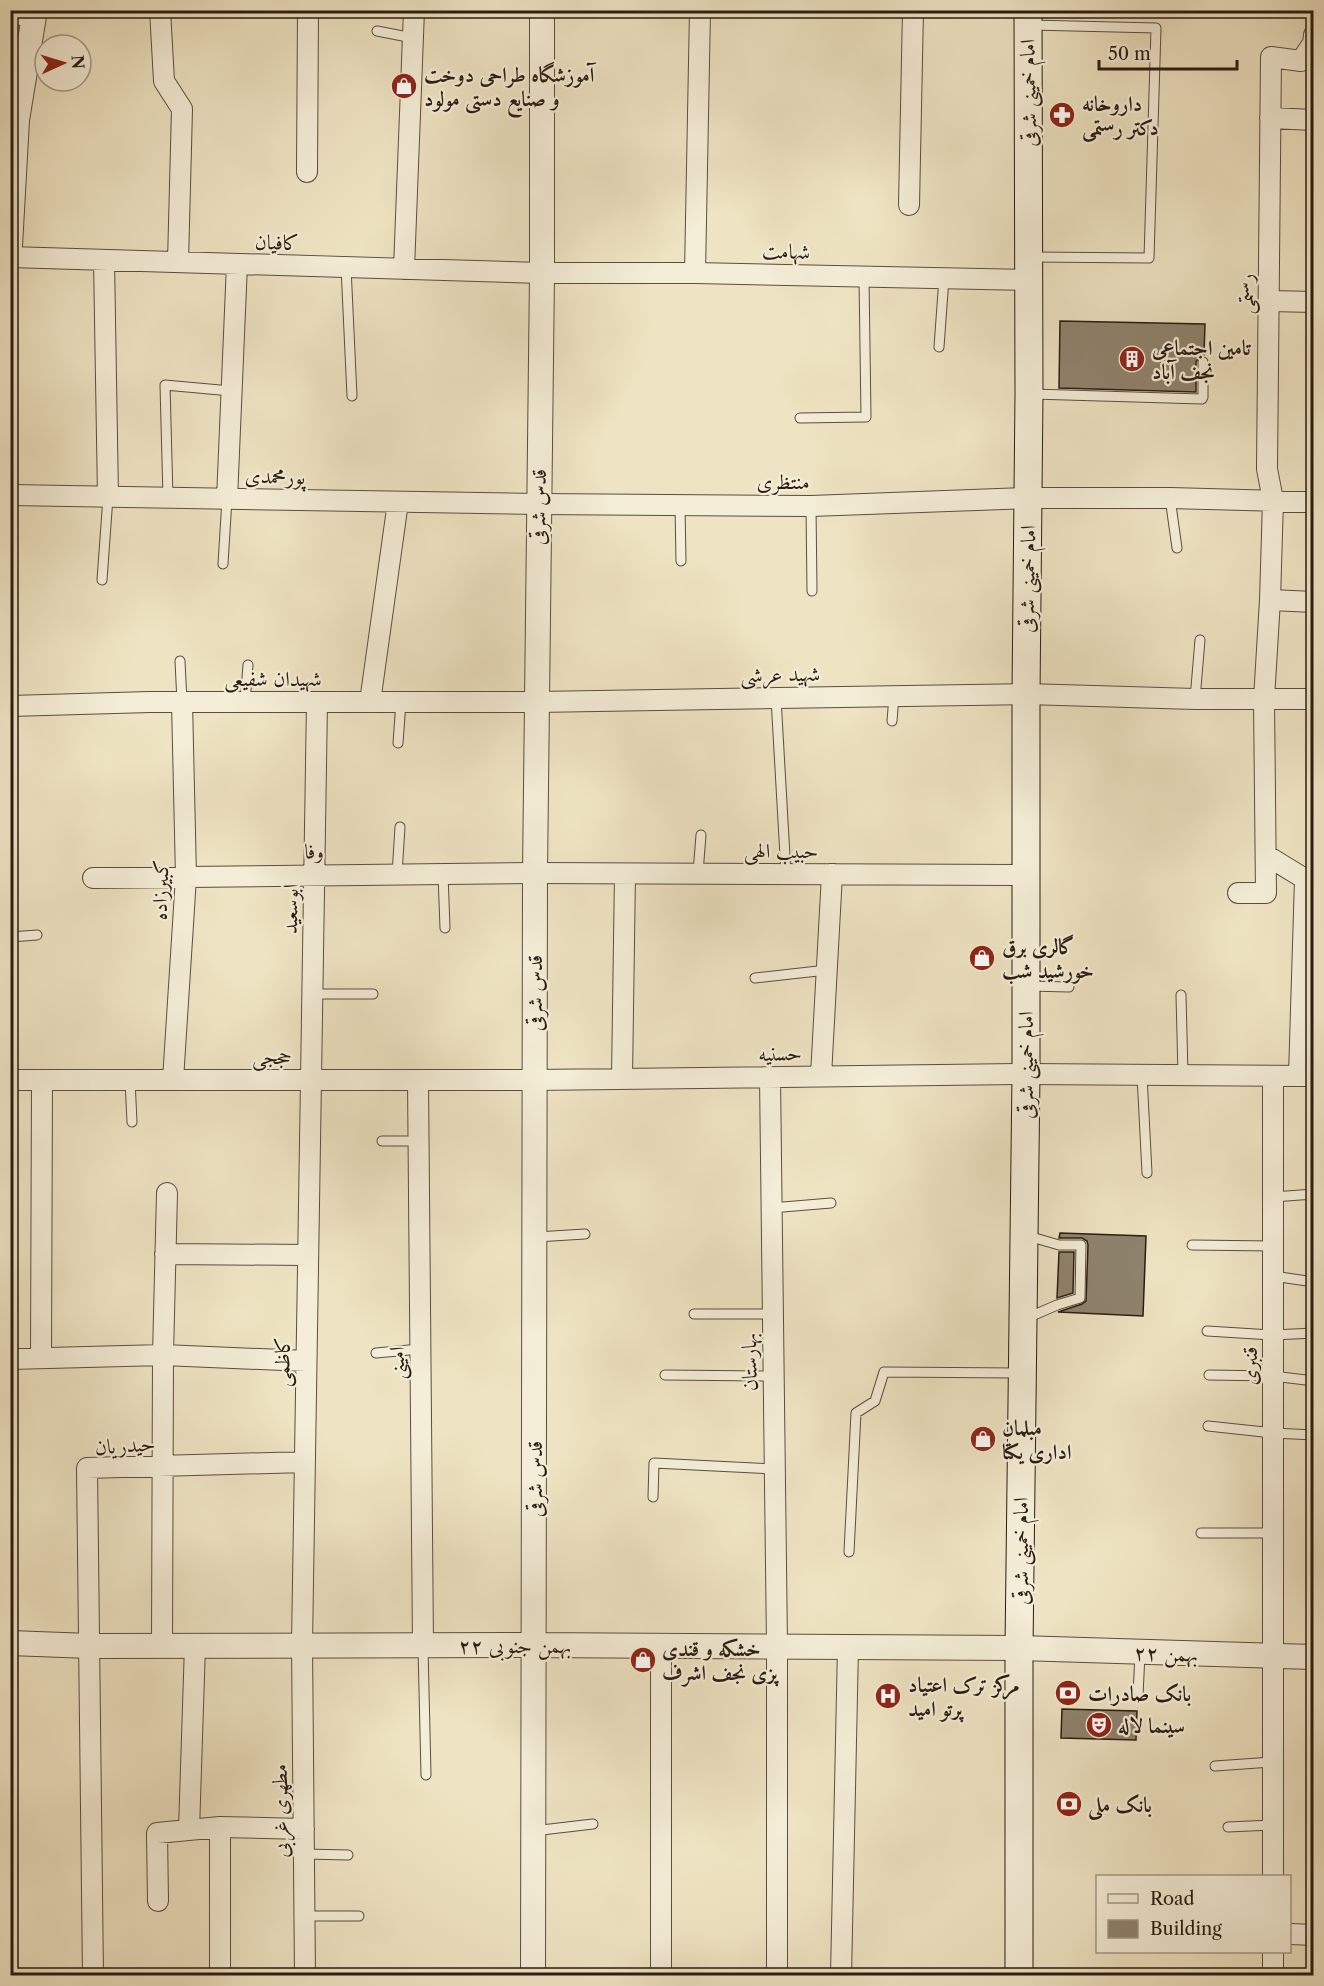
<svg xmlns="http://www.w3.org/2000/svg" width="1324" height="1986" viewBox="0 0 1324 1986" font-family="'Libre Caslon Text',Amiri,serif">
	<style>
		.building { fill: #8f836e; stroke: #291c14; stroke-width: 1.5 }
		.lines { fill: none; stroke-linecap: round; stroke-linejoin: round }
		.service-casing { stroke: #5a4e40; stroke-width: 11 }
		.minor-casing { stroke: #5a4e40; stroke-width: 22 }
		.tertiary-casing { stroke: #5a4e40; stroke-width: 26 }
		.secondary-casing { stroke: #291c14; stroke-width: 29 }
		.service { stroke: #f4edd7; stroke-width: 9 }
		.minor { stroke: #f4edd7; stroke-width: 20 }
		.tertiary { stroke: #f4edd7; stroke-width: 24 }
		.secondary { stroke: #f4edd7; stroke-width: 27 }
		.labels { text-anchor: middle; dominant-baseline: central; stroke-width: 4.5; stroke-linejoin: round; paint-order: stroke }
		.poi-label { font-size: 21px; font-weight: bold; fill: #291c14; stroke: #f4edd7; text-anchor: start }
		.street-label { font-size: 21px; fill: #291c14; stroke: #f4edd7 }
	</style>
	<rect width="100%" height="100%" fill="#eee3c2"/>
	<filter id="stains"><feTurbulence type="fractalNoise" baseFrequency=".00333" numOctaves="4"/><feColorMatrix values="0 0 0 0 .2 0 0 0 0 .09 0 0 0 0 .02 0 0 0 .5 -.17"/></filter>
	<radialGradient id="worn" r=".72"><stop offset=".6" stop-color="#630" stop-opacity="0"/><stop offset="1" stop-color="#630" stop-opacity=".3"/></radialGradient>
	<path class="building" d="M1060,321L1205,324L1204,355L1199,357L1196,362V392L1059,388Z
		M1060,1233L1146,1236L1143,1316L1058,1312L1082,1304L1086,1301L1088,1245L1087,1241L1082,1238H1059Z
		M1059,1252H1074L1073,1293L1057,1298Z
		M1062,1709L1137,1711L1136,1740L1061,1738Z"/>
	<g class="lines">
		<g class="service-casing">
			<path id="service" d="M1031,25L1156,28L1149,258L1032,257
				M377,31L413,38
				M346,267L352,396
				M939,347L944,278
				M1032,394L1202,399L1203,397V362
				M800,418L866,417L864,277
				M168,498L165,385L231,391
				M1170,498L1177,548
				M680,505L681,561
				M811,506L812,591
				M223,564L227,499
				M102,580L108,497
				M180,661L182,702
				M776,698L786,874
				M1195,699L1200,640
				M245,702L248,665
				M892,721L894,696
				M398,743L401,702
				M698,873L701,835
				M397,874L400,827
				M443,874L445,928
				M10,937L37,935
				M755,978L827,970
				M1028,986L1069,987
				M312,994H373
				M1181,995L1183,1075
				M1142,1075L1147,1173
				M130,1080L132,1122
				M382,1141H419
				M1273,1197L1314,1194
				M771,1208L831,1203
				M536,1237L585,1234
				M1192,1245L1273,1246
				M1273,1276L1314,1282
				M694,1314H773
				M1027,1318L1057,1305L1080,1298L1081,1245H1059L1028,1236
				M1207,1331L1273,1335L1314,1333
				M376,1353L420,1349
				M665,1375L773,1376
				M1209,1375L1273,1376L1314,1381
				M1208,1426L1273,1433L1314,1435
				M10,1475H11
				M653,1497L654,1463L774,1469
				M1201,1533H1273
				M849,1552L856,1413L875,1401L884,1372L1020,1373
				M423,1647L426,1775
				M1138,1696L1140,1653
				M1215,1766L1272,1762
				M1228,1827L1273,1825
				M533,1831L593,1824
				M304,1854L348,1855
				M305,1916H359"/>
		</g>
		<g class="minor-casing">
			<path id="minor" d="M160,10L164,81L182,109L178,262
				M10,14L34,16
				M1270,118L1314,120
				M307,172L308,10
				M909,205L913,10
				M10,257L542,273H695L1029,280
				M104,260L108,497
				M404,269L414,10
				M695,273L700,10
				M1269,301L1314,302
				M10,495L538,504L811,506L1028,498H1170L1314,502
				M227,499L237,264
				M1270,600L1314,602
				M370,702L398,502
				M10,706L150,702H536L1026,694L1195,699H1314
				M1266,855L1305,879H1314
				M93,878L535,873L1027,875
				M1238,893H1266L1264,699L1270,600L1273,500L1267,469L1271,57L1301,61L1313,43L1314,35
				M821,1076L832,874
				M1299,1076L1305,879
				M770,1077L777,1646V1976
				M622,1078L625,874
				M10,1080H534L1026,1074L1314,1076
				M173,1080L186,877L182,702
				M418,1080L423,1645
				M165,1254L308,1255
				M41,1358L42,1080
				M10,1359L163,1355L306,1361
				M661,1645V1976
				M162,1646L163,1355L167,1193
				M220,1827V1976
				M189,1830L195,1645
				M1273,1876V1076
				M158,1901L157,1833L220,1827L304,1829
				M1290,1934L1314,1935
				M1273,1952V1976
				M93,1976L87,1468L305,1462
				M305,1976L302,1645L317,702
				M841,1976L848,1647"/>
		</g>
		<g class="tertiary-casing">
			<path id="tertiary" d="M10,246L17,120L35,10
				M10,1643L90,1646L534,1645L1019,1648L1314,1657
				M533,1976L535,873L542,273V10"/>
		</g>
		<g class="secondary-casing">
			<path id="secondary" d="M1019,1976V1648L1026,1074V694L1029,394L1028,10"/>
		</g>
		<use href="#service" class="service"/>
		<use href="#minor" class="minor"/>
		<use href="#tertiary" class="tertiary"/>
		<use href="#secondary" class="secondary"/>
	</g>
	<defs>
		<g id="shop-disc" transform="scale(1.35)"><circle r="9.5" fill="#8f2418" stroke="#f4edd7"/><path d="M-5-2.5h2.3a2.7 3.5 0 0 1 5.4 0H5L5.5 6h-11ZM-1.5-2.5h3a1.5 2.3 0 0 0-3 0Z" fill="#fff"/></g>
		<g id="pharmacy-disc" transform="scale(1.35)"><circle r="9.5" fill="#8f2418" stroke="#f4edd7"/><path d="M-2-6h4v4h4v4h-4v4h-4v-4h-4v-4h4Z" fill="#fff"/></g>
		<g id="building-disc" transform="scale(1.35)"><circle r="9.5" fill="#8f2418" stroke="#f4edd7"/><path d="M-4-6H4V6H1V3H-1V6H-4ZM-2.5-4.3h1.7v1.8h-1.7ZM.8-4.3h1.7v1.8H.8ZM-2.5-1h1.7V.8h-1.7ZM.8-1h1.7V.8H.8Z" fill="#fff"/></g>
		<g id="bank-disc" transform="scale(1.35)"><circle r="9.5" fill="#8f2418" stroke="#f4edd7"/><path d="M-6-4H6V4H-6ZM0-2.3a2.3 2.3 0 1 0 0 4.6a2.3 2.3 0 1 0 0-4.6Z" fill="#fff"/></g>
		<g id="hospital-disc" transform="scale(1.35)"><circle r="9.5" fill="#8f2418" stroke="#f4edd7"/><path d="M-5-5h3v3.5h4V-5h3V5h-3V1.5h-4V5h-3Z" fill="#fff"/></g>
		<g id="theatre-disc" transform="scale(1.35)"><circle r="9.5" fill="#8f2418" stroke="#f4edd7"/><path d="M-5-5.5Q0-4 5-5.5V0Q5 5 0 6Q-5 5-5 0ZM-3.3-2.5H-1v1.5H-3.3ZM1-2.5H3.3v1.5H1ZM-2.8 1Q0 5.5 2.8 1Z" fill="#fff"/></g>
	</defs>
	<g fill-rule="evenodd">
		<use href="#shop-disc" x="404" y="86"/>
		<use href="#pharmacy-disc" x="1062" y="115"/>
		<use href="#building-disc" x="1132" y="359"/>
		<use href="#shop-disc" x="982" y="958"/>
		<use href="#shop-disc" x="983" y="1439"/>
		<use href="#shop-disc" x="643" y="1660"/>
		<use href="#bank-disc" x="1068" y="1693"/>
		<use href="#hospital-disc" x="888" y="1696"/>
		<use href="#theatre-disc" x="1099" y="1725"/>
		<use href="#bank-disc" x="1069" y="1804"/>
	</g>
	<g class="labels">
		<g class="poi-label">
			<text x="424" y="74">آموزشگاه طراحی دوخت<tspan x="424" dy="24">و صنایع دستی مولود</tspan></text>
			<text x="1082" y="103">داروخانه<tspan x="1082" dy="24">دکتر رستمی</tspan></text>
			<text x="1152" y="347">تامین اجتماعی<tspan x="1152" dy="24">نجف آباد</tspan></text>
			<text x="1002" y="946">گالری برق<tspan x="1002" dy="24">خورشید شب</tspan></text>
			<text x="1002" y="1427">مبلمان<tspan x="1002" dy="24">اداری یکتا</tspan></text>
			<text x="662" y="1648">خشکه و قندی<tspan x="662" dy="24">پزی نجف اشرف</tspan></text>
			<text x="908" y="1684">مرکز ترک اعتیاد<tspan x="908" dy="24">پرتو امید</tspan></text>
			<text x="1088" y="1693">بانک صادرات</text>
			<text x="1118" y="1725">سینما لاله</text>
			<text x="1088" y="1804">بانک ملی</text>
		</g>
		<g class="street-label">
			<text transform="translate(1028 93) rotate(-91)">امام خمینی شرقی</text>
			<text transform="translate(277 242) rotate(2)">کافیان</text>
			<text transform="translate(786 251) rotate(1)">شهامت</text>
			<text transform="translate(1245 294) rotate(-90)">رستمی</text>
			<text transform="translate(275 476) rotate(1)">پورمحمدی</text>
			<text x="783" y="481">منتظری</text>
			<text transform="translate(538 507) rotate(-89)">قدس شرقی</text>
			<text transform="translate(1027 579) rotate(-89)">امام خمینی شرقی</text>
			<text transform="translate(780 674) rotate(-1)">شهید عرشی</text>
			<text x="273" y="678">شهیدان شفیعی</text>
			<text x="781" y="850">حبیب الهی</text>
			<text transform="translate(314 851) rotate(-1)">وفا</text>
			<text transform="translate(160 890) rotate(-88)">کبیرزاده</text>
			<text transform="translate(290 909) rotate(-89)">ابوسعید</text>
			<text transform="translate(534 993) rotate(-90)">قدس شرقی</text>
			<text transform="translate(780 1053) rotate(-1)">حسنیه</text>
			<text x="272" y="1056">حججی</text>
			<text transform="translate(1025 1065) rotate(-90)">امام خمینی شرقی</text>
			<text transform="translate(282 1362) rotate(-89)">کاظمی</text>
			<text transform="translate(749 1362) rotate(-91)">بهارستان</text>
			<text transform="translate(396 1363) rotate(-90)">امینی</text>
			<text transform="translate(1249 1366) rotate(-90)">قنبری</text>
			<text transform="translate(125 1445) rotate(-4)">حیدریان</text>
			<text transform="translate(534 1479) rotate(-90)">قدس شرقی</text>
			<text transform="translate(1020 1551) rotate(-90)">امام خمینی شرقی</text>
			<text x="515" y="1645">۲۲ بهمن جنوبی</text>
			<text transform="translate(1166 1653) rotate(2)">۲۲ بهمن</text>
			<text transform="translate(280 1811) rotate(-91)">مطهری غربی</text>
		</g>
	</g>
	<rect width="1324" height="1986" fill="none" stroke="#eee3c2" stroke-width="36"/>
	<rect x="12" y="12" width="1300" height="1962" fill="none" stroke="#291c14" stroke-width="3"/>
	<rect x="18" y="18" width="1288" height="1950" fill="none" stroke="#291c14" stroke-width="1.5"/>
	<rect x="1096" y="1875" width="195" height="78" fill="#f4edd7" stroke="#a39989" stroke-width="1.5"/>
	<rect x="1108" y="1894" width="30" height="9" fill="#f4edd7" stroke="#a39989" stroke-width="1.5"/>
	<text x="1150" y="1905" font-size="18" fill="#291c14">Road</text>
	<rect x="1108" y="1920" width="30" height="18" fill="#8f836e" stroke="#a39989" stroke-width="1.5"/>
	<text x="1150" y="1935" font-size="18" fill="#291c14">Building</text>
	<g transform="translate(63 63) rotate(86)"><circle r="28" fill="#f4edd7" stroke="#a39989" stroke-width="1.5"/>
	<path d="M0-4.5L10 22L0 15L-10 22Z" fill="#8f2418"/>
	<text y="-9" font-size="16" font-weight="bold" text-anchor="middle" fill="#291c14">N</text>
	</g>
	<path d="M1099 60v9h138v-9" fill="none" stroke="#291c14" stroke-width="3"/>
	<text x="1108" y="60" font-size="18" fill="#291c14" stroke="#f4edd7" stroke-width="4.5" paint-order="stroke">50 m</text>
	<rect width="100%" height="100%" filter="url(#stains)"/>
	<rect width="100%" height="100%" fill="url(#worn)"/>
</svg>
